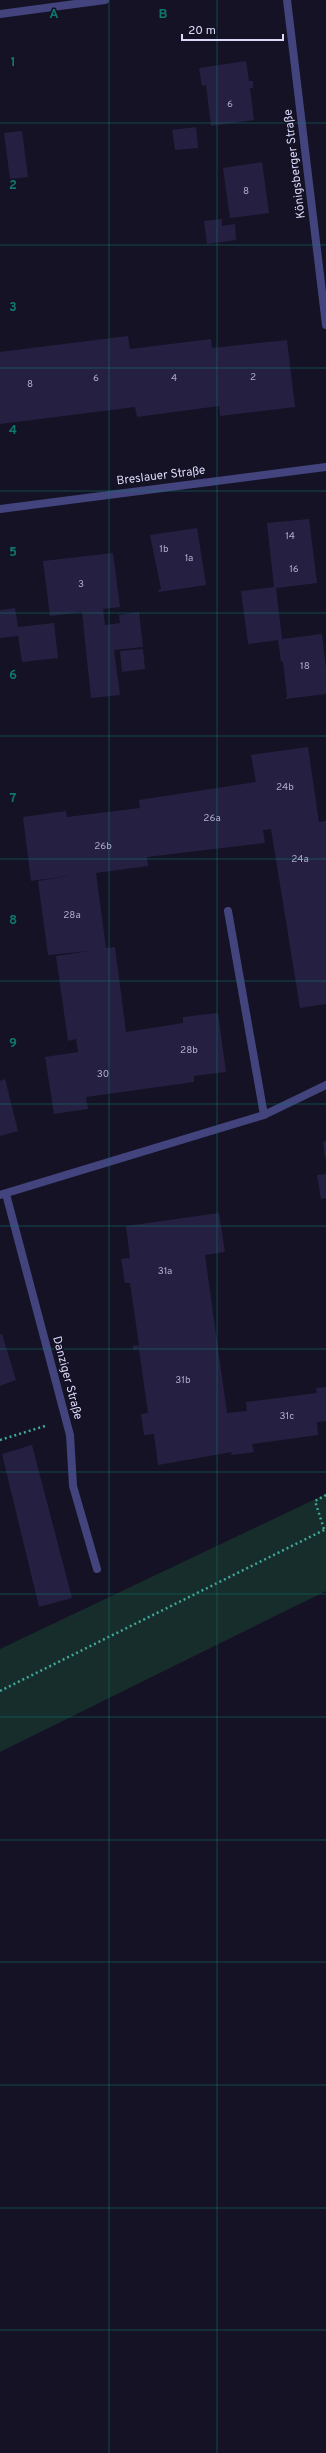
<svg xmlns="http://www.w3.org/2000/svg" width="326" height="2453" viewBox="0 0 326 2453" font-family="Overpass,sans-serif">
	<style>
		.green { fill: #162d2b }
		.building { fill: #252042 }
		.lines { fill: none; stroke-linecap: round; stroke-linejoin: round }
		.path { stroke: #3fa99c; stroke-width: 2.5; stroke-dasharray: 2 3; stroke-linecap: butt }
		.service { stroke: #43447d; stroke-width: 8 }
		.minor { stroke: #43447d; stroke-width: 8 }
		.grid { fill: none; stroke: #0f766e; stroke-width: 1; stroke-opacity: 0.55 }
		.labels { text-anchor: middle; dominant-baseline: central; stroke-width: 3; stroke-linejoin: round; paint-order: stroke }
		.number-label { font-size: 10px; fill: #aeabcc }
		.street-label { font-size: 12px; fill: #dbd9fa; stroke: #141224 }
		.grid-label { font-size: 13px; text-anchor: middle; font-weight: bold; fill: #0f766e; stroke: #141224; stroke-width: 3; stroke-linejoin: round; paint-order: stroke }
	</style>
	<rect width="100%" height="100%" fill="#141224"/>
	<path class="green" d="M326,1494V1591L0,1752V1649Z"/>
	<path class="building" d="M246,61L249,81H253V88H250L254,120L211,126L206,85L202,86L199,68Z
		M196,127L198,148L175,150L172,130Z
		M22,131L28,177L10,179L4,133Z
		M262,162L269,213L230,218L223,168Z
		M222,219V226L235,224L236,240L207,244L204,221Z
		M128,336L130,349L211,339L212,348L287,340L295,407L220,416L219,406L137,417L135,407L0,424V352Z
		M309,519L317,583L276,588L282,639L322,634L326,669V694L285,699L287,697L283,661L281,662L278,640L248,644L241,591L274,587L267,523Z
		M197,528L206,585L159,592L158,590L161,589L150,535Z
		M113,553L120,607L103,609L105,625L120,623L119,615L139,612L143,647L114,650L120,695L91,698L82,612L50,616L43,561Z
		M15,608L18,627L54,623L58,658L22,662L18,636L0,638V610Z
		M143,649L145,669L122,672L120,651Z
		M308,747L319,822L326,821V1004L300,1008L271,829L263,830L265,843L147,857L148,866L96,873L106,948L115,947L126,1032L183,1023V1017L218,1013L226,1072L194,1076V1082L86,1097L88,1109L54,1114L45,1057L78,1052L76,1039L68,1041L56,956L90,951L48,955L38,881L68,876L31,881L23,817L66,811L67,817L140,808L139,800L256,782L251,755Z
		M5,1079L18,1131L0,1136V1081Z
		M326,1141V1158H325L323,1142Z
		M326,1174V1198L321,1199L317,1175Z
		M219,1213L225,1252L205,1255L227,1413L247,1411L246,1402L317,1393L316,1388L326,1387V1421L317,1422L318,1435L252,1444L254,1452L231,1455L232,1452L158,1465L154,1434L144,1435L141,1414L148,1413L139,1349L133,1350V1346L139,1345L130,1283H125L121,1259L130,1258L126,1226Z
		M0,1334H2L16,1380L0,1386Z
		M32,1445L72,1598L39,1607L2,1454Z"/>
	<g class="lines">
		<path class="path" d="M0,1440L45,1426
			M324,1529L315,1501L326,1495
			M0,1691L326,1529"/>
		<path class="service" d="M228,911L264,1115"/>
		<path class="minor" d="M287,0L326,325
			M0,14L105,0
			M0,509L326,467
			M6,1194L70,1435L73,1486L97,1569
			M0,1195L264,1115L326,1085"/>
	</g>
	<path class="grid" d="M109,0V2453M217,0V2453M0,123H326M0,245H326M0,368H326M0,491H326M0,613H326M0,736H326M0,859H326M0,981H326M0,1104H326M0,1226H326M0,1349H326M0,1472H326M0,1594H326M0,1717H326M0,1840H326M0,1962H326M0,2085H326M0,2208H326M0,2330H326"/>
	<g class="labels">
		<g class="number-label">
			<text x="230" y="104">6</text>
			<text x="246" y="191">8</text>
			<text x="253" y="377">2</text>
			<text x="96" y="378">6</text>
			<text x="174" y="378">4</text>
			<text x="30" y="384">8</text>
			<text x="290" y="536">14</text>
			<text x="164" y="549">1b</text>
			<text x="189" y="558">1a</text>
			<text x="294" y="569">16</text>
			<text x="81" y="584">3</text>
			<text x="305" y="666">18</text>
			<text x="285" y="787">24b</text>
			<text x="212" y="818">26a</text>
			<text x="103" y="846">26b</text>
			<text x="300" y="859">24a</text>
			<text x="72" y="915">28a</text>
			<text x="189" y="1050">28b</text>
			<text x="103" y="1074">30</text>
			<text x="165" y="1271">31a</text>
			<text x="183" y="1380">31b</text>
			<text x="287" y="1416">31c</text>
		</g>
		<g class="street-label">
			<text transform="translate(295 164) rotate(-97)">Königsberger Straße</text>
			<text transform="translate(161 476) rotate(-7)">Breslauer Straße</text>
			<text transform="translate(67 1378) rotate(75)">Danziger Straße</text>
		</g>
	</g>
	<g class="grid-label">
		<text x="54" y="18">A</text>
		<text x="163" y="18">B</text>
		<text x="13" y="66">1</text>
		<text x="13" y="189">2</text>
		<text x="13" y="311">3</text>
		<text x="13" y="434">4</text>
		<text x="13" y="556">5</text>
		<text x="13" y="679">6</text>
		<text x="13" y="802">7</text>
		<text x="13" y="924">8</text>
		<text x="13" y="1047">9</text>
	</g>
	<path d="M182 34v6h101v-6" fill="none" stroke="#dbd9fa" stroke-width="2"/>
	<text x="188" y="34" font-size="12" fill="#dbd9fa" stroke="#141224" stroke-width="3" paint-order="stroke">20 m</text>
</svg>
